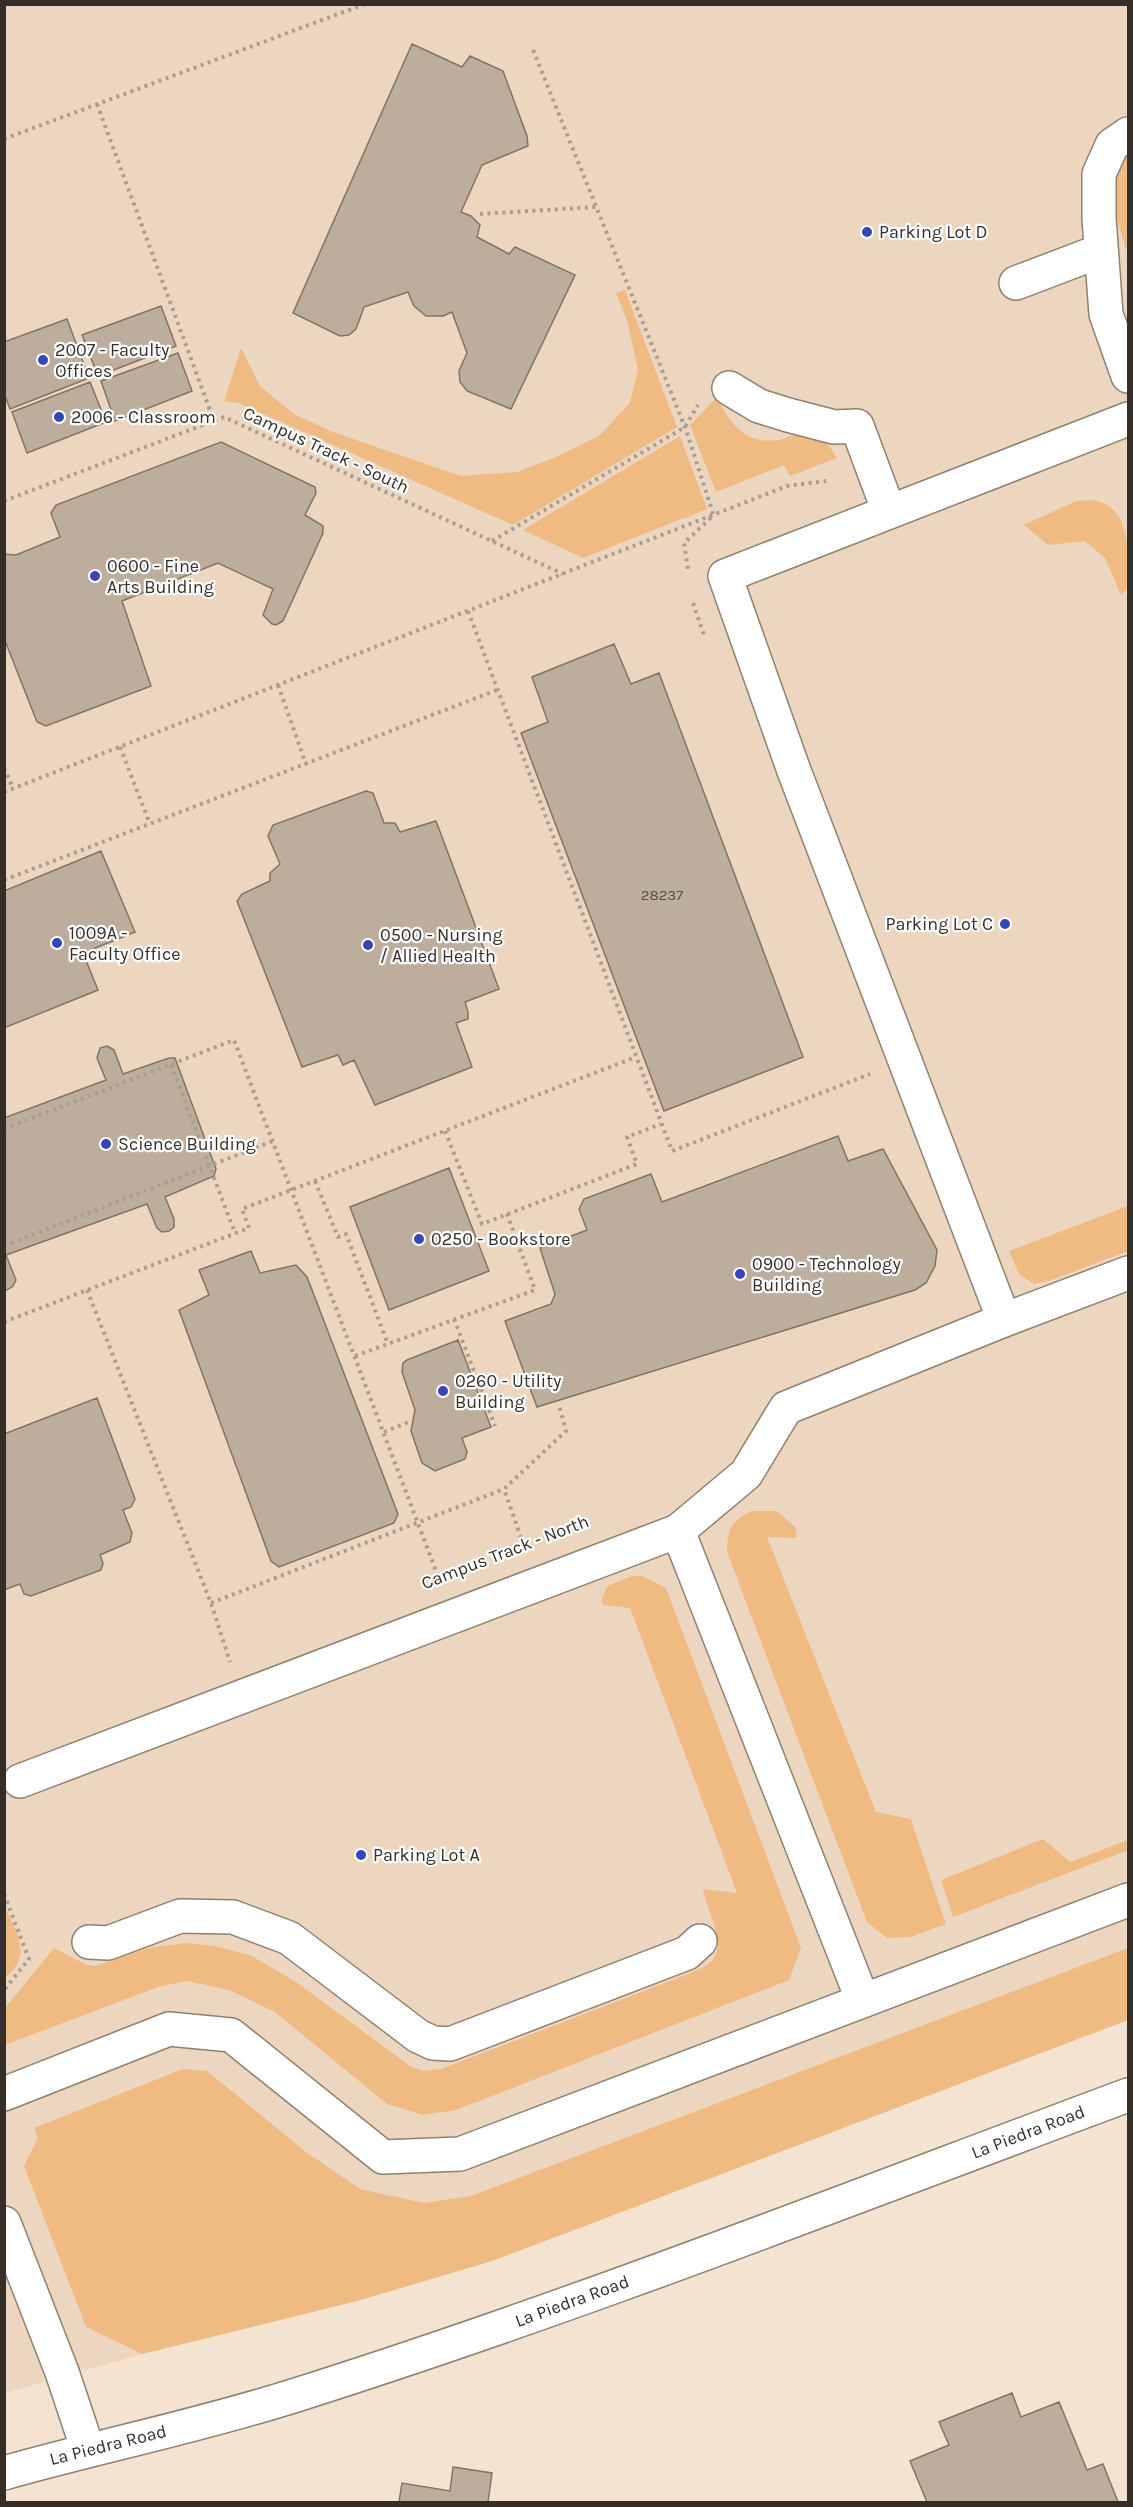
<svg xmlns="http://www.w3.org/2000/svg" width="1133" height="2507" viewBox="0 0 1133 2507" font-family="Karla,sans-serif">
	<style>
		.built { fill: #ecd6bf }
		.green { fill: #efbb83 }
		.building { fill: #bdad9c; stroke: #837465; stroke-width: 1.5 }
		.lines { fill: none; stroke-linecap: round; stroke-linejoin: round }
		.minor-casing { stroke: #8f8070; stroke-width: 36 }
		.path { stroke: #ab9d90; stroke-width: 4; stroke-dasharray: 3 4.5; stroke-linecap: butt }
		.minor { stroke: #fff; stroke-width: 33 }
		.poi-dot { fill: #3446b8; stroke: #fff; stroke-width: 2 }
		.labels { text-anchor: middle; dominant-baseline: central; stroke-width: 4.5; stroke-linejoin: round; paint-order: stroke }
		.number-label { font-size: 15px; fill: #574e45 }
		.poi-label { font-size: 18px; fill: #352e28; stroke: #fff; text-anchor: start }
		.street-label { font-size: 18px; fill: #352e28; stroke: #fff }
	</style>
	<rect width="100%" height="100%" fill="#f4e3d1"/>
	<path class="built" d="M5,5H1128V2020L492,2261L357,2301L142,2354L5,2393Z"/>
	<path class="green" d="M1128,155V255L1114,209L1119,160Z
		M625,290L677,427L513,525L238,403L224,401L241,348L260,386L294,414L333,432L461,476L517,472L556,457L599,436L630,403L638,370L627,320L616,293Z
		M717,397C728,422 746,445 777,440C785,439 793,434 800,434C819,432 829,444 837,458L790,476L784,465L716,492L690,425Z
		M680,436L707,509L583,558L523,530Z
		M1076,501C1083,501 1093,499 1100,502C1132,512 1129,561 1128,587L1121,595L1105,558L1085,541L1048,545L1024,525Z
		M1128,1206V1251L1049,1281L1034,1284L1019,1274L1009,1251Z
		M751,1511H777L796,1528V1538L767,1537L876,1812L911,1819L946,1924L910,1937L887,1938L867,1922L727,1552C727,1530 731,1521 751,1511Z
		M632,1576H643L666,1588L801,1948L789,1980L456,2110L423,2115L387,2104L275,2012L229,1990L187,1981L158,1987L5,2045V2008L54,1948L87,1965L95,1966L147,1948L185,1943L215,1946L252,1956L296,1982L410,2066L424,2071L441,2069L688,1974C695,1971 703,1968 709,1963C730,1949 706,1908 703,1889L737,1893L630,1608L604,1605L601,1602L607,1586Z
		M1043,1839L1070,1862L1128,1840V1850L953,1917L941,1880Z
		M4,1905C10,1919 23,1940 20,1955C19,1965 10,1973 5,1979Z
		M1128,1948V2020L492,2261L357,2301L142,2354L86,2327L24,2166L38,2138L34,2128L183,2069L207,2071L306,2152L360,2189L424,2203L471,2196Z"/>
	<path class="building" d="M412,44L462,67L470,56L503,71L527,136L528,146L482,165L461,212L471,216L480,225L477,237L509,254L515,247L575,275L511,409L467,391L460,382L459,371L467,353L452,312L443,316H426L414,306L408,292L364,307L356,329L349,335L340,336L293,313Z
		M161,306L176,346L98,376L82,335Z
		M67,319L89,378L10,409L4,393V342Z
		M178,353L192,391L115,421L101,381Z
		M90,382L106,422L27,453L12,412Z
		M221,442L315,487L316,493L305,515L323,526V533L283,621L276,625L272,624L263,615L273,589L218,563L122,601L151,686L46,726L37,722L4,638V554L16,555L60,537L51,513L56,505Z
		M614,644L631,684L659,673L803,1057L664,1111L521,733L548,722L532,677Z
		M366,791L373,793L384,823H395L400,832L436,821L499,989L465,1002L468,1012V1019L456,1023L472,1067L375,1105L354,1060L343,1065L338,1055L302,1067L237,901L242,894L270,881V873L280,864L268,836L273,825Z
		M101,851L135,932L83,953L98,990L4,1028V891Z
		M107,1046L114,1050L123,1074L169,1058H175L216,1169L214,1176L165,1197L174,1219V1227L169,1231L162,1232L157,1228L147,1204L6,1255L16,1280L13,1286L7,1290L4,1289V1118L106,1080L97,1058L100,1048Z
		M838,1136L848,1161L883,1149L937,1250L935,1266L926,1283L915,1290L537,1407L505,1321L551,1304L555,1294L540,1248L587,1230L579,1209L584,1199L651,1174L662,1202Z
		M449,1168L489,1271L389,1310L350,1207Z
		M251,1251L260,1273L296,1265L307,1277L398,1514L394,1523L279,1567L271,1561L179,1310L209,1295L199,1270Z
		M458,1340L491,1427L462,1438L467,1452L465,1459L435,1471L422,1463L411,1431L415,1410L402,1372L403,1363L407,1360Z
		M97,1398L135,1499L131,1507L123,1510L132,1533L130,1542L100,1555L103,1563L101,1570L31,1596L24,1594L20,1584L4,1590V1434Z
		M1012,2393L1021,2417L1059,2402L1087,2470L1103,2464L1118,2502H927L910,2461L949,2445L939,2422Z
		M453,2467L492,2473L488,2502H399L402,2483L450,2491Z"/>
	<g class="lines">
		<g class="minor-casing">
			<path id="minor" d="M1128,134L1112,145L1099,174V218L1106,314L1128,376
				M1016,283L1100,251
				M729,388L759,406L788,415L834,427L857,426L889,512
				M1004,1320L793,768L725,576L1128,419
				M678,1531L863,2001
				M20,1781L678,1531L746,1474L786,1408L1004,1320L1128,1273
				M89,1942L108,1943L180,1916L233,1917L289,1938L418,2036L433,2043L450,2044L687,1953L700,1941
				M4,2094L169,2029L231,2035L383,2157L460,2154L1128,1900
				M4,2223L62,2372L88,2450
				M4,2473C100,2446 198,2426 293,2396C575,2307 851,2198 1128,2095"/>
		</g>
		<path class="path" d="M533,50L685,427L712,510L713,516L684,543L688,569
			M97,104L214,421
			M4,139L365,4
			M480,214L596,207
			M4,501L224,417L563,574
			M492,541L685,427L698,405
			M693,603L705,638
			M468,611L672,1151L870,1074
			M278,685L306,764
			M120,747L150,824
			M4,768L13,788
			M4,792L787,486L826,481
			M4,880L497,690
			M171,1065L235,1233
			M4,1129L234,1040L441,1584
			M445,1131L482,1224L637,1164L627,1137L661,1124
			M315,1181L338,1237L346,1234L388,1344
			M4,1246L273,1141
			M87,1290L211,1603L230,1662
			M454,1319L495,1426
			M4,1322L249,1228L242,1209L636,1057
			M355,1356L535,1290L507,1214
			M384,1432L411,1421
			M526,1552L504,1489L566,1431L559,1405
			M211,1603L504,1489
			M4,1894L29,1959L4,1990"/>
		<use href="#minor" class="minor"/>
	</g>
	<g class="poi-dot">
		<circle cx="867" cy="232" r="6"/>
		<circle cx="43" cy="360" r="6"/>
		<circle cx="59" cy="417" r="6"/>
		<circle cx="95" cy="576" r="6"/>
		<circle cx="1005" cy="924" r="6"/>
		<circle cx="57" cy="943" r="6"/>
		<circle cx="368" cy="945" r="6"/>
		<circle cx="106" cy="1144" r="6"/>
		<circle cx="419" cy="1239" r="6"/>
		<circle cx="740" cy="1274" r="6"/>
		<circle cx="443" cy="1391" r="6"/>
		<circle cx="361" cy="1855" r="6"/>
	</g>
	<g class="labels">
		<g class="number-label">
			<text x="662" y="895">28237</text>
		</g>
		<g class="poi-label">
			<text x="879" y="232">Parking Lot D</text>
			<text x="55" y="350">2007 - Faculty<tspan x="55" dy="21">Offices</tspan></text>
			<text x="71" y="417">2006 - Classroom</text>
			<text x="107" y="566">0600 - Fine<tspan x="107" dy="21">Arts Building</tspan></text>
			<text x="993" y="924" text-anchor="end">Parking Lot C</text>
			<text x="69" y="933">1009A -<tspan x="69" dy="21">Faculty Office</tspan></text>
			<text x="380" y="935">0500 - Nursing<tspan x="380" dy="21">/ Allied Health</tspan></text>
			<text x="118" y="1144">Science Building</text>
			<text x="431" y="1239">0250 - Bookstore</text>
			<text x="752" y="1264">0900 - Technology<tspan x="752" dy="21">Building</tspan></text>
			<text x="455" y="1381">0260 - Utility<tspan x="455" dy="21">Building</tspan></text>
			<text x="373" y="1855">Parking Lot A</text>
		</g>
		<g class="street-label">
			<text transform="translate(326 450) rotate(25)">Campus Track - South</text>
			<text transform="translate(505 1552) rotate(-21)">Campus Track - North</text>
			<text transform="translate(1028 2132) rotate(-21)">La Piedra Road</text>
			<text transform="translate(572 2301) rotate(-20)">La Piedra Road</text>
			<text transform="translate(108 2445) rotate(-14)">La Piedra Road</text>
		</g>
	</g>
	<rect width="1133" height="2507" fill="none" stroke="#352e28" stroke-width="12"/>
</svg>
